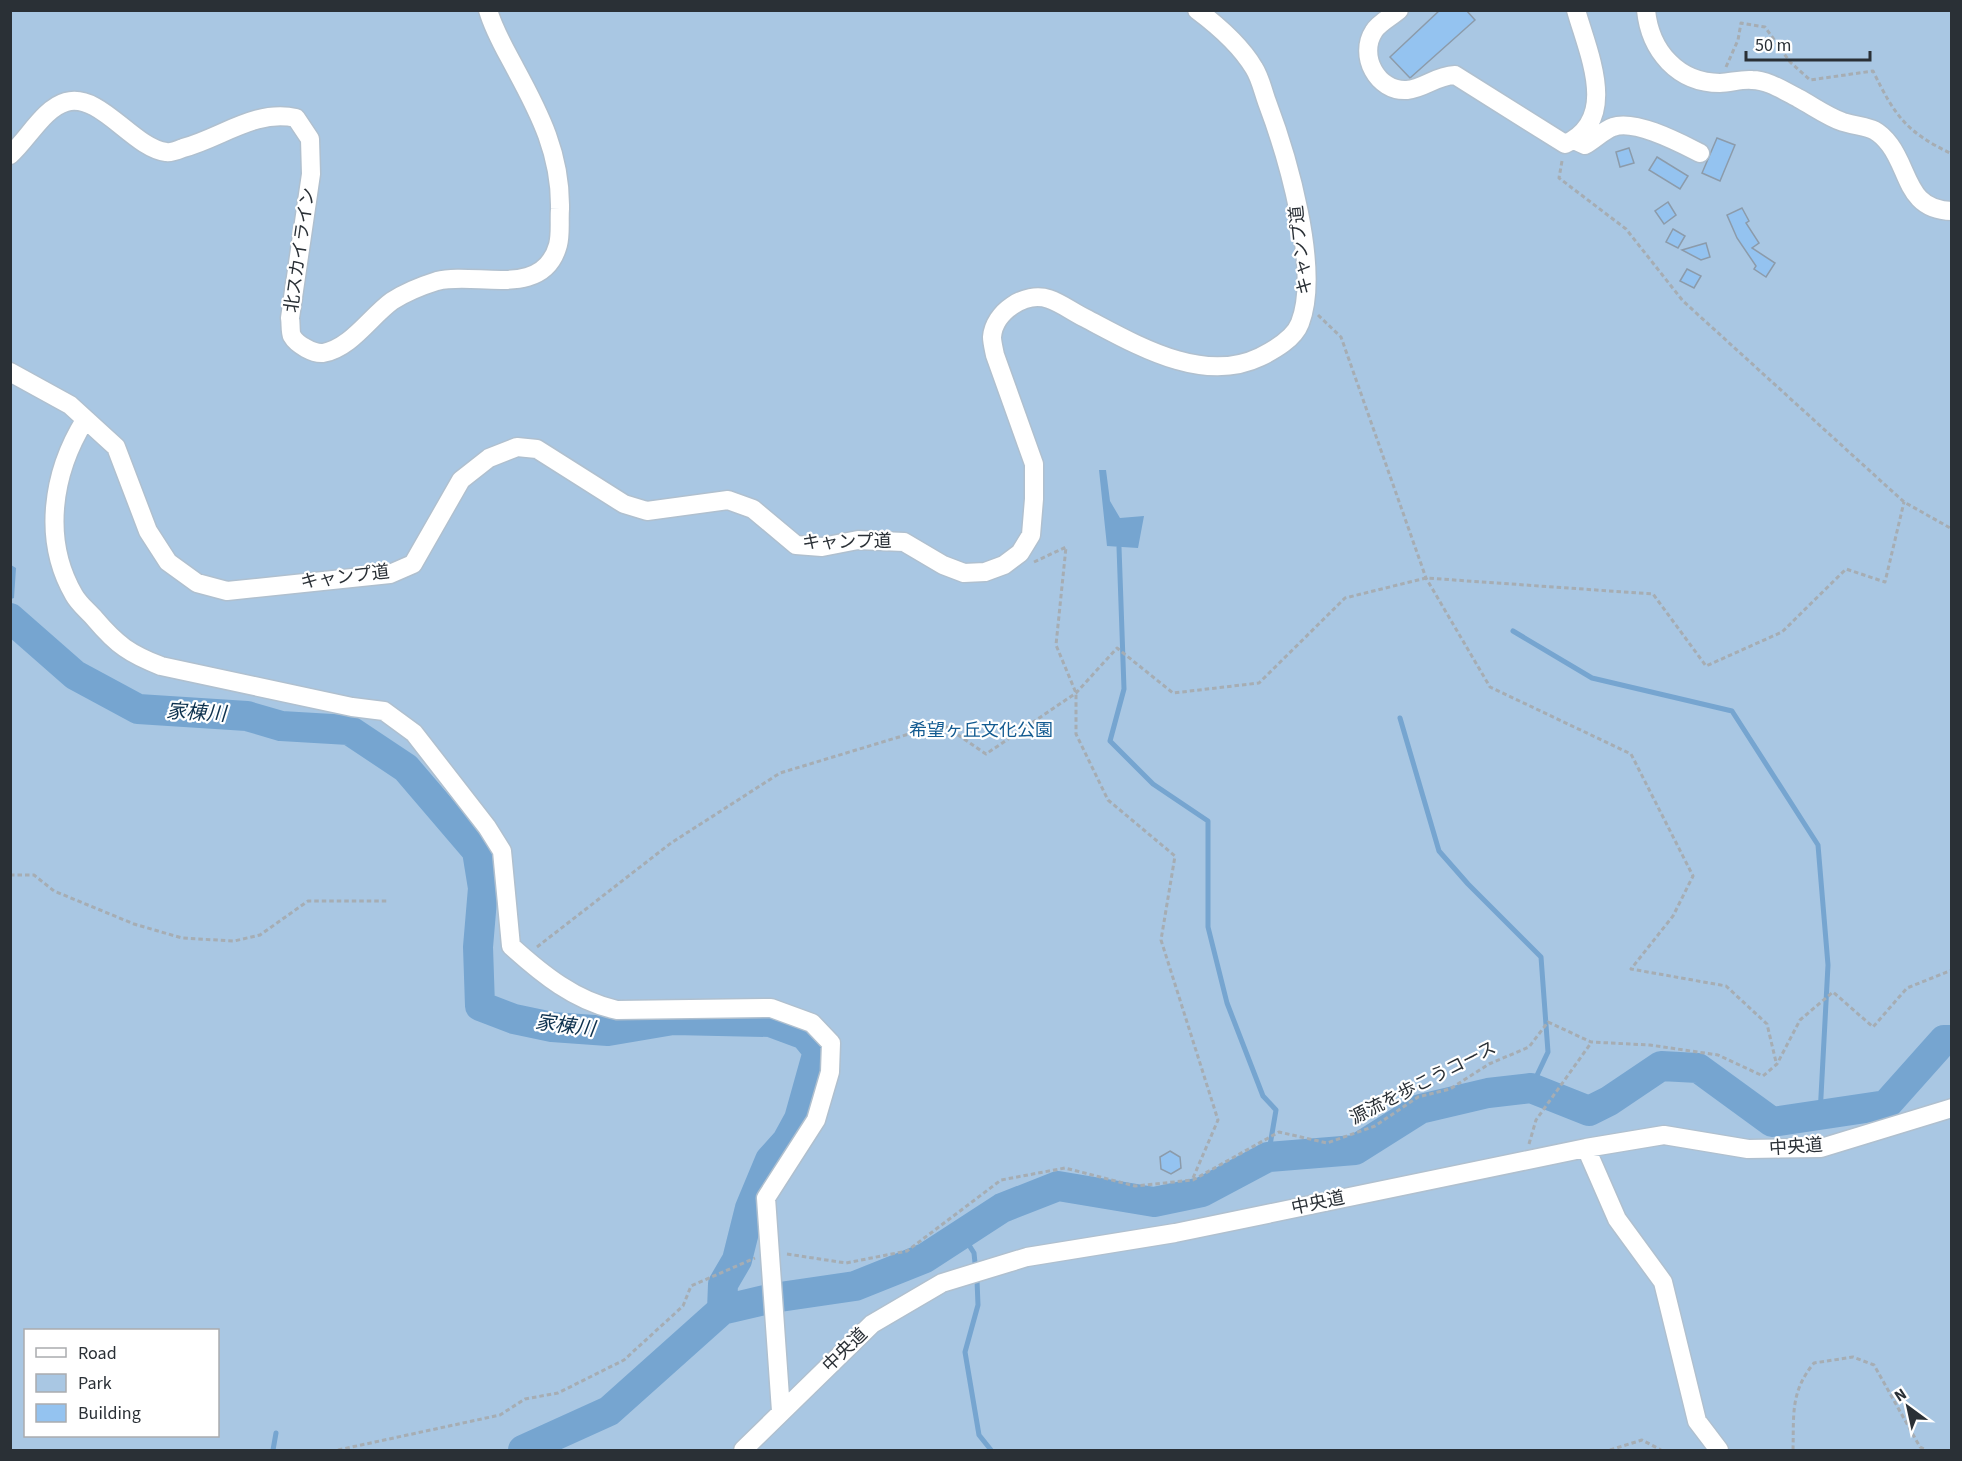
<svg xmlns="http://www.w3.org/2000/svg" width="1962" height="1461" viewBox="0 0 1962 1461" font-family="'Source Sans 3','Noto Sans JP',sans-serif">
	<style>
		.green { fill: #a9c7e3; fill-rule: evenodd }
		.water { fill: #76a5d0 }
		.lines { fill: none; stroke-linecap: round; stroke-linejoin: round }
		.stream { stroke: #76a5d0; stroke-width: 5 }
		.river { stroke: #76a5d0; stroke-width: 30 }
		.building { fill: #94c3f0; stroke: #8c9baa; stroke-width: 1.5 }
		.minor-casing { stroke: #b0c0cf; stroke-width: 21 }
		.path { stroke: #a6adb3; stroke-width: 3; stroke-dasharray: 4.5 3; stroke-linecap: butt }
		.minor { stroke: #fff; stroke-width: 18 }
		.labels { text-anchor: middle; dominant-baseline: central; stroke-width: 4.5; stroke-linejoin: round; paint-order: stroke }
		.street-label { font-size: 18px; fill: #2a3036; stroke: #fff }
		.park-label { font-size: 18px; fill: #135b91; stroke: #fff }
		.water-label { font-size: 20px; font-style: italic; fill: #0d314e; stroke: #fff }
	</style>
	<rect width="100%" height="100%" fill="#f1f8fe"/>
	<path class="green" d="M10,11H1951V1450H11ZM26,1330H218V1436H26Z"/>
	<path class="water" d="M1099,470H1106L1110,501L1120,518L1144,516L1138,548L1107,546Z
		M11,565L16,568L14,598L11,599Z"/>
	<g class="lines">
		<path class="stream" d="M1119,547L1124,689L1110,741L1153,784L1208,821V927L1227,1003L1263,1096L1276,1110L1268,1157
			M1513,631L1592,678L1732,711L1818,845L1828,965L1820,1115
			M1400,718L1439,851L1468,884L1541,957L1548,1052L1531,1088
			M962,1234L974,1253L975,1263
			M977,1280L978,1305L965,1352L979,1435L991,1450
			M273,1450L276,1433"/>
		<path class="river" d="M10,618L75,675L138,709L247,716L281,726L349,730L406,768L477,851L483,888L478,947L480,1006L514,1019L552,1027L608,1031L673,1020L770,1022L805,1035L818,1051L799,1119L787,1141L770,1160L750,1208L737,1260L723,1284L722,1310L609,1411L523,1450
			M722,1310L773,1298L855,1286L925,1258L1002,1208L1058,1186L1154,1202L1202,1192L1268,1157L1355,1150L1420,1109L1488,1093L1531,1088L1589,1111L1609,1101L1661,1066L1698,1068L1772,1122L1886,1105L1944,1040H1952"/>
	</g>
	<path class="building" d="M1440,10H1466L1475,20L1410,78L1390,57Z
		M1717,138L1735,145L1720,181L1702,173Z
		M1629,148L1634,163L1620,167L1616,152Z
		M1657,157L1688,176L1680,189L1649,170Z
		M1668,202L1676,215L1664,224L1655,211Z
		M1742,208L1749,221L1746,223L1759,243L1752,248L1775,263L1766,277L1754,269L1756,266L1737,238L1727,215Z
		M1673,229L1685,236L1678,248L1666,242Z
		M1706,243L1710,257L1701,260L1682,250Z
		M1687,269L1701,276L1694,288L1680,281Z
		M1170,1151L1180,1157L1181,1168L1171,1174L1161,1169L1160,1157Z"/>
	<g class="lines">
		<g class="minor-casing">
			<path id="minor" d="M1399,10C1391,17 1379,23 1374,31C1358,55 1377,92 1407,90C1425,88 1435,76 1455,75L1565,144C1620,120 1588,53 1576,10
				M1646,10C1650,51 1678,83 1720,83C1730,83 1741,79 1752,80C1768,80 1784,91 1798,98C1813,106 1828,117 1843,122C1866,129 1874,124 1890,145C1910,172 1907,210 1952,211
				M1574,140L1585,145C1594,140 1604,130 1613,127C1635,119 1680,143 1700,153
				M10,155C28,139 44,108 66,102C100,92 133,148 166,152C171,153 178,150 183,148C221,138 255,109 296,118L310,139L311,174L290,318C291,323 290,332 292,336C297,345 314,354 323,353C351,348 370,317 392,301C406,292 421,286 437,281C476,271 543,300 558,245C561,234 559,220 560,209C561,155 540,114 515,68C505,49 494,31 488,10
				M10,372L70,405L116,447L148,531L168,562L197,583L227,591L390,574L413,564L461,480L489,458L517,447L537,449L624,504L647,511L728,500L753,509L796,545L822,547L858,540L904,542L943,565L964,573L985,572L1004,565L1020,553L1031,535L1034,499V464L995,355C994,350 992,342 992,337C994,312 1025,291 1049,299C1061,303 1073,312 1085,318C1135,344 1202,385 1260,357C1274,350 1294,339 1300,323C1321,269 1287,155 1267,102C1263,91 1260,77 1254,68C1241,46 1217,25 1197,10
				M85,420C52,473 42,540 74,595C79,604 88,611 95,619C117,645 130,654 161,666L352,707L384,711L414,733L487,827L502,851L511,946C542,974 575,1001 617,1010L771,1008L812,1023L831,1043L830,1072L816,1120L766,1198L781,1411
				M1586,1148L1617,1219L1663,1282L1697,1421L1719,1450
				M743,1450L872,1324L942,1283L1027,1257L1175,1233L1586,1148L1664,1135L1748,1149L1821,1148L1952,1108"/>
		</g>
		<path class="path" d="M1726,67L1738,40L1741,23L1765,27L1790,62L1810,80L1873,71C1895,116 1906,132 1952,154
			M1562,161L1559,178L1626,229L1683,301L1904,502L1952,529
			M1318,315L1341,337L1426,578L1490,687L1631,754L1693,876L1673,916L1631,969L1726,986L1767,1024L1776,1062
			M1034,562L1066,547L1056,645L1076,693V734L1108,800L1175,856L1161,940L1218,1120L1193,1178
			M10,875H34L54,891L134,924L182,938L234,941L260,935L308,901H387
			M537,947L671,843L780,773L942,724L986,754L1076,693L1117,648L1173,693L1259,683L1345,598L1426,578L1653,594L1706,666L1782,632L1846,569L1885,582L1904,502
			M1529,1144L1536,1120L1591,1043
			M787,1254L846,1263L907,1251L1001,1180L1065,1168L1135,1186L1193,1180L1279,1132L1327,1143L1375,1126L1418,1097L1450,1089L1489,1064L1529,1047L1548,1022L1591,1042L1650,1045L1718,1055L1763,1076L1777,1064L1800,1020L1833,992L1873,1027L1907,988L1952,970
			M338,1450L500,1415L525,1399L558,1393L624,1360L683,1306L691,1286L755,1258
			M1610,1450L1642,1440L1661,1450
			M1793,1450C1794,1415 1790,1392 1814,1363L1853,1357L1874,1365L1920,1447L1926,1450"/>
		<use href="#minor" class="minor"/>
	</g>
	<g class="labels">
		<g class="street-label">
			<text transform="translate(300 250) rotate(-82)">北スカイライン</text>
			<text transform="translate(1301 250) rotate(-96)">キャンプ道</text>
			<text transform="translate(847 542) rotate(-1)">キャンプ道</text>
			<text transform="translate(345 577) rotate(-7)">キャンプ道</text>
			<text transform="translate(1423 1083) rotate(-27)">源流を歩こうコース</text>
			<text transform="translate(1796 1147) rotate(-4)">中央道</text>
			<text transform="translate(1318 1203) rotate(-12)">中央道</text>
			<text transform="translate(845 1350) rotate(-44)">中央道</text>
		</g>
		<g class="park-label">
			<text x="981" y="730">希望ヶ丘文化公園</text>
		</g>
		<g class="water-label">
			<text transform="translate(196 713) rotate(3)">家棟川</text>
			<text transform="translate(565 1026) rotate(7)">家棟川</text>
		</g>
	</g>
	<rect width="1962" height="1461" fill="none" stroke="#2a3036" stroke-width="24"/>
	<rect x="24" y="1329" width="195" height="108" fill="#ffffff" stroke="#aaacaf" stroke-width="1.5"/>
	<rect x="36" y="1348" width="30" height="9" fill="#ffffff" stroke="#aaacaf" stroke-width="1.5"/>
	<text x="78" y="1359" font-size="18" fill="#2a3036">Road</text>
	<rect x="36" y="1374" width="30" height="18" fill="#a9c7e3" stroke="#aaacaf" stroke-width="1.5"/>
	<text x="78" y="1389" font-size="18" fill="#2a3036">Park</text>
	<rect x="36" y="1404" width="30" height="18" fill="#94c3f0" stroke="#aaacaf" stroke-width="1.5"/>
	<text x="78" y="1419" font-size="18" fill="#2a3036">Building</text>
	<g transform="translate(1908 1407) rotate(327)" stroke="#ffffff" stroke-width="4.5" paint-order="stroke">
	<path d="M0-4.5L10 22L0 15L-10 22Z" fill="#2a3036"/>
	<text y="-9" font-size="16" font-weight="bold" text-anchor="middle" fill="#2a3036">N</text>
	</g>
	<path d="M1746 51v9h124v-9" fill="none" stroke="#2a3036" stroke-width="3"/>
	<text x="1755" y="51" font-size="18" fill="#2a3036" stroke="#ffffff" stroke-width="4.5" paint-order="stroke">50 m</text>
</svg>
